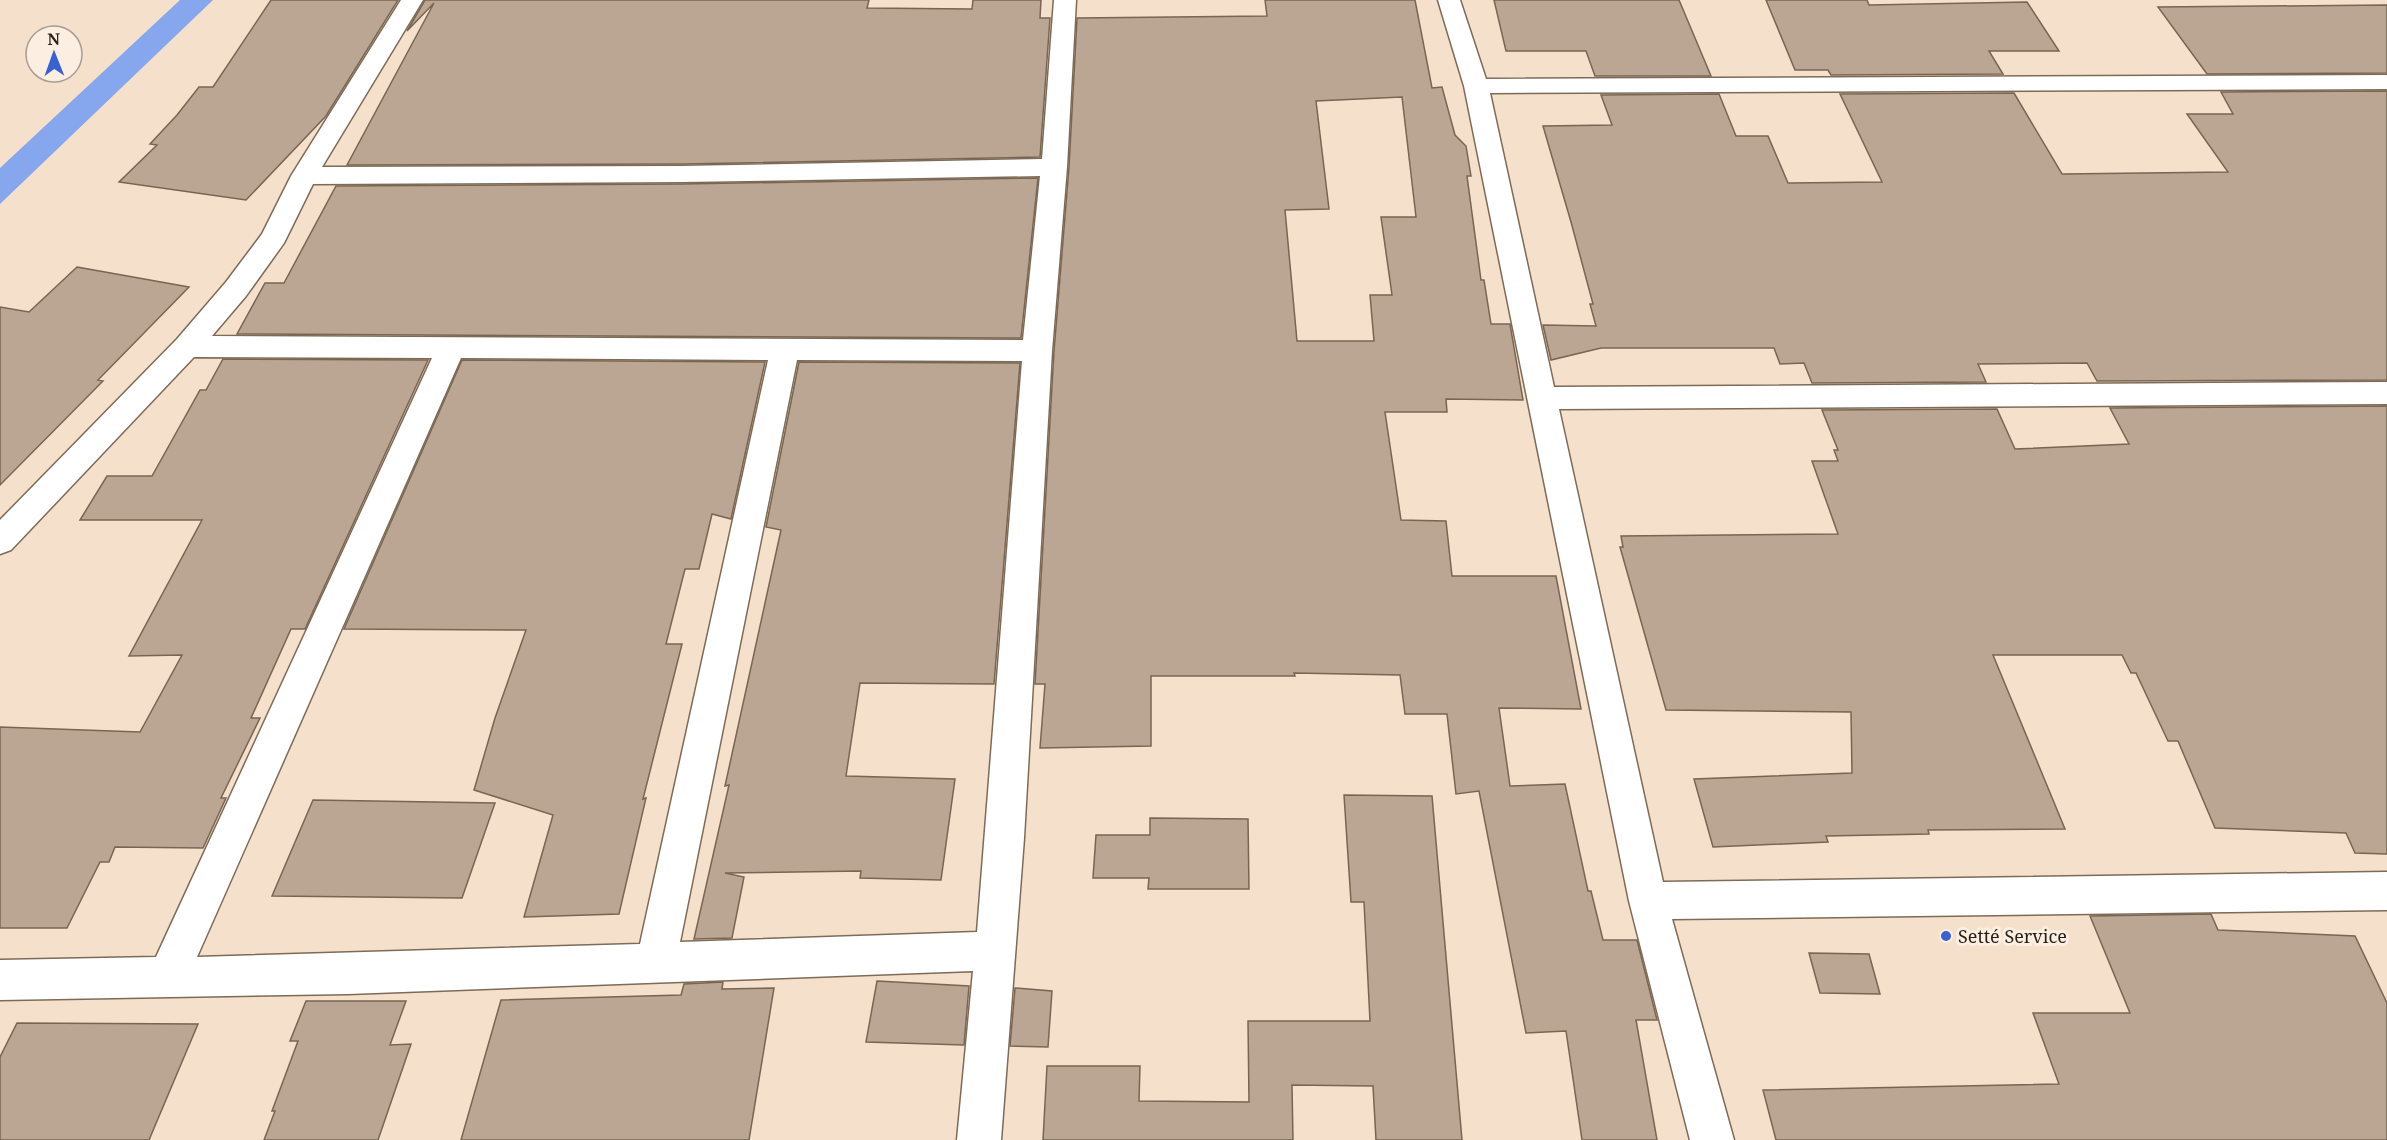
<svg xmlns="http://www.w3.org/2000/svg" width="2387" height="1140" viewBox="0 0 2387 1140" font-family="'Noto Serif',serif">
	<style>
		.water { fill: #86a6ed }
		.building { fill: #baa692; stroke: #786553; stroke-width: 1.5; fill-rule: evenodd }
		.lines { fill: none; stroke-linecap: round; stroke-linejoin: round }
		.minor-casing { stroke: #7d6b58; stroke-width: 3 }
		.minor { fill: #fff; fill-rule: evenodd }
		.poi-dot { fill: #3862d2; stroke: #fcefe2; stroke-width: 2 }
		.labels { text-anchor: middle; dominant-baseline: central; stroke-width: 6; stroke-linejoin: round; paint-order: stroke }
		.poi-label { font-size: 18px; fill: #261f17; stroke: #fcefe2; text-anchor: start }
	</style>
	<rect width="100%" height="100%" fill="#f5e0cb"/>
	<path class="water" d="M180,0H213L0,204V168Z"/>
	<path class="building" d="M271,0H398L326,116L246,200L119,182L157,145L150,144L177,115L199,87H213Z
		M425,0H869L867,8L972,9L973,0H1041L1040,18H1050L1040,157L682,164L347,165L434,3L407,31Z
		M1265,0H1415L1432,88L1442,87L1455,135L1466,146L1471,176H1467L1481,280H1484L1491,324H1510L1523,400L1446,399L1447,412H1385L1401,520L1446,521L1452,576H1556L1581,709L1499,708L1510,786L1565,784L1588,891H1591L1603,940H1637L1657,1020H1636L1657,1140H1582L1566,1031L1526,1033L1479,791L1456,794L1447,714H1405L1400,675L1294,673L1295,676H1151V746L1040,748L1045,684H1035L1054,351L1069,167L1077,18L1267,16ZM1402,97L1416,217H1381L1392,295H1370L1374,341H1297L1285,210L1329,209L1316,101Z
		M1494,0H1679L1711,76H1595L1586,51H1506Z
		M1766,0H1867L1869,5L2027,2L2059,51H1989L2003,74L1831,75L1828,70H1795Z
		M2387,5V73L2207,74L2158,7Z
		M2387,91V380L2097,381L2087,363L1978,364L1986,382L1812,383L1804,363L1780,364L1774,348H1601L1551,360L1543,325L1596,326L1590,304H1593L1571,222L1543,126L1612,125L1601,95L1719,94L1736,136H1768L1788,183L1882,182L1840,94L2014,93L2062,174L2228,172L2187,114H2233L2221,92Z
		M1038,178L1021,338L237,334L265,283H284L336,186L682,184Z
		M77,267L189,287L98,380L103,381L0,485V307L29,312Z
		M223,359L428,360L305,629H291L251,718H260L221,798H226L203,848L115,847L109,862H100L67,928H0V727L140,732L182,655L129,656L202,520H80L107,476H152L200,390H206Z
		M462,360L765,362L731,519L712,514L699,569H685L666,644H682L643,799L646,798L619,914L524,917L553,815L474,790L495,718L526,630L344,629Z
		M799,362L1020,363L994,684L860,683L846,776L955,779L941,880L860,878L861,871L725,873L744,877L732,938L694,939L729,785L725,786L781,530L766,527Z
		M2387,406V854L2355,853L2346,833L2215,828L2178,741H2168L2136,673H2131L2122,655H1993L2065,829L1928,830L1929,834L1826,836L1828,842L1713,847L1694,779L1852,773L1851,712L1666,710L1620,547H1623L1621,536L1838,534L1812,461H1838L1834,450H1838L1822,410L1997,409L2015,449L2129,444L2110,408Z
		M1344,795L1432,796L1462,1140H1376L1373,1086L1292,1085L1293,1140H1043L1047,1066H1140L1139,1101L1249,1102L1248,1021H1370L1364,902H1351Z
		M313,800L495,803L462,898L272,896Z
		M1150,818L1248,819L1249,889H1148L1149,878H1093L1096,835H1150Z
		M2211,914L2218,930L2355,936L2387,1003V1140H1776L1763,1090L2059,1084L2033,1013H2130L2090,916Z
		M1809,953L1869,954L1880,994L1820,993Z
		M877,981L969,986L964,1045L866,1042Z
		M723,982L722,989L774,988L749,1140H461L501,1000L681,995L684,984Z
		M1015,988L1052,991L1048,1047L1010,1046Z
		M306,1001H406L390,1045L411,1044L378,1140H264L275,1111H272L298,1041H290Z
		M17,1023L198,1024L149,1140H0V1057Z"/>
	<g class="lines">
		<g class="minor-casing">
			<path id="minor" d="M401,0H423L322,167L682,166L1042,159L1054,0H1076L1067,167L1052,351L1024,838L1001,1140H957L973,971L348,994L0,1000V960L156,957L432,358L194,357L11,550L0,554V520L177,339L226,282L262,234L291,176ZM1040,176L1023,340L212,336L246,296L284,243L313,184L682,182ZM461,358L768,360L640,944L197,957ZM797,360L1022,361L977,932L680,942Z
				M1438,0H1460L1486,79L2387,75V89L1490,93L1554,387L2387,382V404L1559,409L1663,882L2387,872V910L1672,919L1734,1140H1690L1629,901L1464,86Z"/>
		</g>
		<use href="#minor" class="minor"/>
	</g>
	<circle class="poi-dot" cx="1946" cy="936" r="6"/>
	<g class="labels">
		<g class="poi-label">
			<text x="1958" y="936">Setté Service</text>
		</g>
	</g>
	<g transform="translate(54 54) rotate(359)"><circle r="28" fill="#fcefe2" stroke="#a69c91" stroke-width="1.5"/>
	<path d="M0-4.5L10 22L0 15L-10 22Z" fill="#3862d2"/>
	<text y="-9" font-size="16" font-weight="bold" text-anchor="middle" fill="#261f17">N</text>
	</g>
</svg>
